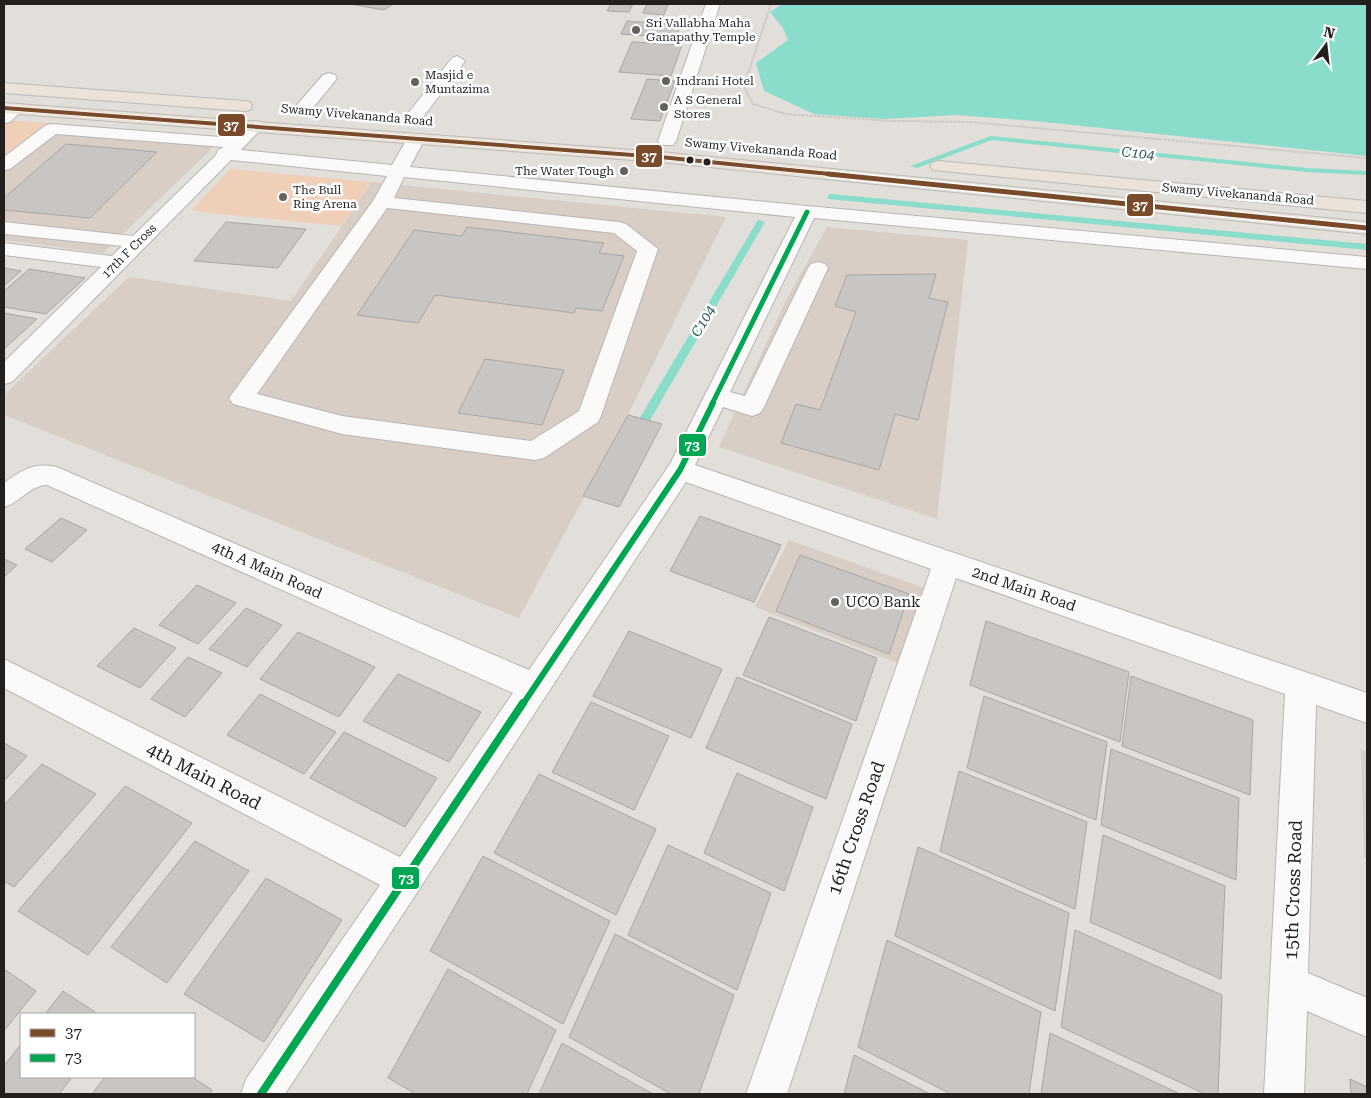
<svg xmlns="http://www.w3.org/2000/svg" width="1371" height="1098" viewBox="0 0 1371 1098" font-family="'Roboto Serif',serif">
	<style>
		.built { fill: #d8cec6 }
		.green { fill: #f0cfb8 }
		.water { fill: #8addca }
		.lines { fill: none; stroke-linecap: round; stroke-linejoin: round }
		.stream { fill: #8addca; fill-rule: evenodd }
		.building { fill: #c8c5c2; stroke: #a9a6a3 }
		.minor-casing { stroke: #b9b5b3; stroke-width: 2 }
		.major-casing { stroke: #bcbab7; stroke-width: 2 }
		.path { stroke: #bfbebc; stroke-width: 2; stroke-dasharray: 1 1; stroke-linecap: butt }
		.minor { fill: #fbfaf9; fill-rule: evenodd }
		.major { fill: #ebe2da; fill-rule: evenodd }
		.bus-1-far1-casing { stroke: #fff; stroke-width: 5.5 }
		.bus-1-casing { stroke: #fff; stroke-width: 8 }
		.bus-2-far2-casing { stroke: #fff; stroke-width: 8 }
		.bus-2-far1-casing { stroke: #fff; stroke-width: 10 }
		.bus-2-casing { stroke: #fff; stroke-width: 12 }
		.bus-1-far1 { stroke: #7a4b2a; stroke-width: 4 }
		.bus-1 { stroke: #7a4b2a; stroke-width: 5 }
		.bus-2-far2 { stroke: #00a651; stroke-width: 5 }
		.bus-2-far1 { stroke: #00a651; stroke-width: 6 }
		.bus-2 { stroke: #00a651; stroke-width: 8 }
		.poi-dot { fill: #65625e; stroke: #fff; stroke-width: 2 }
		.bus-dot { fill: #221f1c; stroke: #fff; stroke-width: 2 }
		.labels { text-anchor: middle; dominant-baseline: central; stroke-width: 5; stroke-linejoin: round; paint-order: stroke }
		.far-poi-label { font-size: 12px; fill: #221f1c; stroke: #fff; text-anchor: start }
		.far-street-label { font-size: 12px; fill: #221f1c; stroke: #fff }
		.far-water-label { font-size: 14px; font-style: italic; fill: #2b5e52; stroke: #fff }
		.street-label { font-size: 15px; fill: #221f1c; stroke: #fff }
		.poi-label { font-size: 15px; fill: #221f1c; stroke: #fff; text-anchor: start }
		.near-street-label { font-size: 18px; fill: #221f1c; stroke: #fff }
		.line-badge { stroke: #fff; stroke-width: 2 }
		.badge-label { font-size: 14px; text-anchor: middle; font-weight: bold; fill: #fff }
	</style>
	<rect width="100%" height="100%" fill="#e2deda"/>
	<path class="built" d="M47,123L223,138L103,253L4,240V156Z
		M372,182L726,217L628,415L519,618L4,415V395L129,277L291,301Z
		M827,227L968,240L937,519L719,447L785,302Z
		M789,540L927,589L900,664L755,607Z
		M1361,750L1367,752V859L1364,858Z"/>
	<path class="green" d="M4,120L47,123L4,156Z
		M230,169L372,182L341,226L191,211Z"/>
	<path class="water" d="M782,4H1367V156L1034,121L957,115L885,119L814,114L764,91L756,63L788,40L783,28L770,12Z"/>
	<g class="lines">
		<path class="stream" d="M991,136L1307,168L1367,171V175L1307,172L992,140L917,168L910,166Z
			M831,194L1367,244V250L828,199V195Z
			M758,220L765,222L649,422H641L639,419L641,416Z"/>
	</g>
	<path class="building" d="M350,4H393L384,10Z
		M611,4H633L629,12L607,11Z
		M647,4H668L664,15L643,13Z
		M627,21L681,25L676,38L621,34Z
		M632,42L682,45L671,76L619,72Z
		M647,79L675,81L660,121L631,119Z
		M66,144L157,152L90,218L4,210V198Z
		M226,222L306,229L278,268L194,261Z
		M467,227L604,243L599,253L624,256L602,311L576,308L574,313L435,295L418,323L357,315L414,230L462,236Z
		M4,268L21,271L4,286Z
		M29,269L85,278L46,314L4,307V291Z
		M936,274L929,298L948,302L918,420L895,414L879,470L781,443L796,404L820,410L856,312L835,306L847,275Z
		M4,313L37,319L4,349Z
		M485,359L564,370L542,425L458,413Z
		M628,415L662,424L619,507L583,496Z
		M700,516L781,545L754,602L670,571Z
		M61,518L87,530L52,562L25,549Z
		M800,555L909,594L889,654L776,611Z
		M4,559L17,565L4,577Z
		M197,585L236,603L198,644L159,625Z
		M246,608L282,625L247,667L209,649Z
		M769,617L877,658L856,721L743,675Z
		M986,621L1129,672L1120,742L970,685Z
		M134,628L176,648L140,688L97,666Z
		M629,631L722,669L691,738L593,696Z
		M298,632L375,667L339,717L260,679Z
		M188,657L222,673L185,717L151,699Z
		M398,674L481,712L449,762L363,721Z
		M1131,676L1253,720L1250,795L1122,746Z
		M737,677L852,724L826,799L706,748Z
		M260,694L336,732L304,774L227,735Z
		M984,696L1107,742L1096,820L967,768Z
		M591,702L669,736L634,810L552,772Z
		M344,732L437,778L405,827L310,778Z
		M4,743L27,756L4,781Z
		M1111,749L1239,798L1236,880L1101,825Z
		M42,764L96,794L14,887L4,881V805Z
		M959,771L1087,822L1075,909L940,851Z
		M737,773L813,807L784,891L704,853Z
		M539,774L656,829L616,915L494,853Z
		M125,786L192,823L88,955L18,911Z
		M1103,835L1225,886L1221,979L1090,922Z
		M195,841L249,871L167,983L111,947Z
		M668,845L771,893L737,990L628,935Z
		M918,847L1069,913L1055,1011L895,936Z
		M483,856L610,921L563,1024L430,951Z
		M266,878L342,920L264,1042L184,994Z
		M1075,930L1222,995L1218,1094H1205L1061,1027Z
		M615,934L734,995L699,1094H671L569,1037Z
		M887,940L1041,1012L1029,1094H951L858,1047Z
		M4,969L36,991L4,1031Z
		M448,969L556,1030L527,1094H416L388,1078Z
		M63,991L98,1014H45Z
		M1050,1033L1180,1094H1041Z
		M562,1043L653,1094H539Z
		M21,1044V1077H72L59,1094H4V1066Z
		M854,1055L930,1094H844Z
		M105,1077H192L212,1090L210,1094H92Z
		M1350,1079L1367,1087V1094H1351Z"/>
	<g class="lines">
		<g class="minor-casing">
			<path id="minor" d="M706,4H720L676,141L673,145H661L658,141Z
				M457,56L465,61L418,124H406L404,120L406,116L452,58Z
				M329,73L335,75L337,78L335,81L307,115H295L293,111L295,107L323,75Z
				M16,104L22,105L24,109L10,122L4,123V110Z
				M255,121L261,122L264,126L241,150L392,165L410,134H422L425,138L410,167L807,206L1367,257V269L814,218L730,392L745,396L808,268L811,264L818,262L825,264L828,268L764,407L760,413L752,416L723,407L695,465L1367,693V723L1316,705L1308,973L1367,998V1037L1307,1011L1304,1094H1264L1285,694L956,578L787,1094H746L931,569L686,482L285,1094H241L246,1079L380,885L4,688V659L400,857L513,693L47,485C31,485 19,503 4,507V483C22,470 36,461 59,468L529,670L670,464L795,217L404,177L394,198L619,222L626,224L658,249L601,416L598,422L544,458L535,460L342,434L233,404L229,398L373,201L387,176L231,160L12,382L4,384V362L101,267L4,255V243L112,256L122,246L4,234V222L133,236L216,155L218,150L224,147L56,134L10,169L4,170V157L46,125L52,124L233,138L249,122ZM387,208L614,233L637,251L579,411L531,441L342,416L257,394Z"/>
		</g>
		<g class="major-casing">
			<path id="major" d="M4,83L244,101L250,102L252,106L250,110L244,111L4,93Z
				M4,103L660,152L1367,222V234L660,162L4,113Z
				M939,161L1367,201V213L933,170L930,166L933,162Z"/>
		</g>
		<path class="path" d="M771,4L744,86L753,104L786,114L895,121L970,122L1367,158"/>
		<use href="#minor" class="minor"/>
		<use href="#major" class="major"/>
		<g class="bus-1-far1-casing">
			<path id="bus-1-far1" d="M4,108L660,157L840,175"/>
		</g>
		<g class="bus-1-casing">
			<path id="bus-1" d="M828,174L1367,228"/>
		</g>
		<g class="bus-2-far2-casing">
			<path id="bus-2-far2" d="M712,404L807,212"/>
		</g>
		<g class="bus-2-far1-casing">
			<path id="bus-2-far1" d="M523,704L680,470L713,403"/>
		</g>
		<g class="bus-2-casing">
			<path id="bus-2" d="M261,1094L523,703"/>
		</g>
		<use href="#bus-1-far1" class="bus-1-far1"/>
		<use href="#bus-1" class="bus-1"/>
		<use href="#bus-2-far2" class="bus-2-far2"/>
		<use href="#bus-2-far1" class="bus-2-far1"/>
		<use href="#bus-2" class="bus-2"/>
	</g>
	<g class="poi-dot">
		<circle cx="636" cy="30" r="5"/>
		<circle cx="666" cy="81" r="5"/>
		<circle cx="415" cy="82" r="5"/>
		<circle cx="664" cy="107" r="5"/>
		<circle cx="624" cy="171" r="5"/>
		<circle cx="283" cy="197" r="5"/>
		<circle cx="835" cy="602" r="5"/>
	</g>
	<g class="bus-dot">
		<circle cx="690" cy="160" r="4.5"/>
		<circle cx="707" cy="162" r="4.5"/>
	</g>
	<g class="labels">
		<g class="far-poi-label">
			<text x="646" y="23">Sri Vallabha Maha<tspan x="646" dy="14">Ganapathy Temple</tspan></text>
			<text x="425" y="75">Masjid e<tspan x="425" dy="14">Muntazima</tspan></text>
			<text x="676" y="81">Indrani Hotel</text>
			<text x="674" y="100">A S General<tspan x="674" dy="14">Stores</tspan></text>
			<text x="614" y="171" text-anchor="end">The Water Tough</text>
			<text x="293" y="190">The Bull<tspan x="293" dy="14">Ring Arena</tspan></text>
		</g>
		<g class="far-street-label">
			<text transform="translate(357 115) rotate(5)">Swamy Vivekananda Road</text>
			<text transform="translate(761 149) rotate(5)">Swamy Vivekananda Road</text>
			<text transform="translate(1238 194) rotate(5)">Swamy Vivekananda Road</text>
			<text transform="translate(129 251) rotate(-45)">17th F Cross</text>
		</g>
		<g class="far-water-label">
			<text transform="translate(1138 153) rotate(6)">C104</text>
			<text transform="translate(703 321) rotate(-59)">C104</text>
		</g>
		<g class="street-label">
			<text transform="translate(267 570) rotate(24)">4th A Main Road</text>
			<text transform="translate(1024 589) rotate(19)">2nd Main Road</text>
		</g>
		<g class="poi-label">
			<text x="845" y="602">UCO Bank</text>
		</g>
		<g class="near-street-label">
			<text transform="translate(204 776) rotate(27)">4th Main Road</text>
			<text transform="translate(856 828) rotate(-71)">16th Cross Road</text>
			<text transform="translate(1293 890) rotate(-88)">15th Cross Road</text>
		</g>
	</g>
	<g class="line-badge">
		<rect x="217" y="113" width="29" height="24" rx="5" fill="#7a4b2a"/>
		<rect x="635" y="144" width="28" height="24" rx="5" fill="#7a4b2a"/>
		<rect x="1126" y="193" width="28" height="24" rx="5" fill="#7a4b2a"/>
		<rect x="678" y="433" width="29" height="24" rx="5" fill="#00a651"/>
		<rect x="391" y="866" width="29" height="24" rx="5" fill="#00a651"/>
	</g>
	<g class="badge-label">
		<text x="231" y="130">37</text>
		<text x="649" y="161">37</text>
		<text x="1140" y="210">37</text>
		<text x="692" y="450">73</text>
		<text x="406" y="883">73</text>
	</g>
	<rect width="1371" height="1098" fill="none" stroke="#221f1c" stroke-width="10"/>
	<rect x="20" y="1013" width="175" height="65" fill="#ffffff" stroke="#a7a5a4"/>
	<rect x="30" y="1029" width="25" height="8" fill="#7a4b2a" stroke="#a7a5a4"/>
	<text x="65" y="1038" font-size="15" fill="#221f1c">37</text>
	<rect x="30" y="1054" width="25" height="8" fill="#00a651" stroke="#a7a5a4"/>
	<text x="65" y="1063" font-size="15" fill="#221f1c">73</text>
	<g transform="translate(1326 45) rotate(15)" stroke="#ffffff" stroke-width="4" paint-order="stroke">
	<path d="M0-4L9 19L0 12L-9 19Z" fill="#221f1c"/>
	<text y="-8" font-size="14" font-weight="bold" text-anchor="middle" fill="#221f1c">N</text>
	</g>
</svg>
